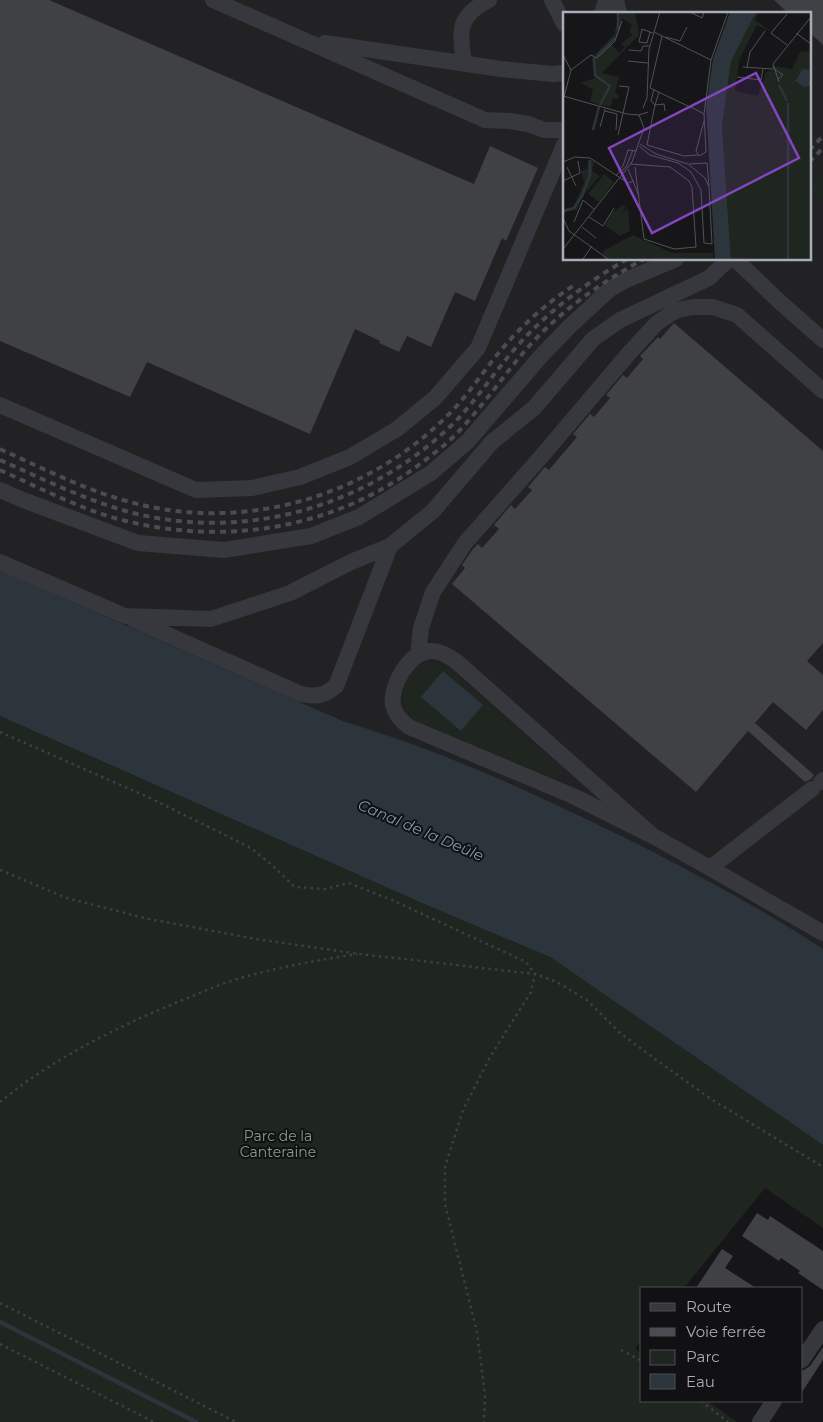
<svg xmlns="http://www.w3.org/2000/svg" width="823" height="1422" viewBox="0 0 823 1422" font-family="Montserrat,sans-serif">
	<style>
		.built { fill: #222225; fill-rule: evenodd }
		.green { fill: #1e261f }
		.water { fill: #2c353c }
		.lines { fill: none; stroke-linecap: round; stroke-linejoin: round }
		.stream { stroke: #2c353c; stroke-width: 4.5 }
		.building { fill: #404145 }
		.path { stroke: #3d3f44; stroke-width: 2.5; stroke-dasharray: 2.5 4; stroke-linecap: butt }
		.minor { stroke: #37383d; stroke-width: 16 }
		.rail { stroke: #4a4c52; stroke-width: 4; stroke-dasharray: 6 5; stroke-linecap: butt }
		.labels { text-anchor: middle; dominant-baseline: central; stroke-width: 4; stroke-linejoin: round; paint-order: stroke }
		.park-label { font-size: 14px; fill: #7fa381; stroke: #111113 }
		.water-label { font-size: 15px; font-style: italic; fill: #7f9bb3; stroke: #111113 }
		.inset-river { fill: none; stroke: #2c353c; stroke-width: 2.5 }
		.inset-road { fill: none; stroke: #505258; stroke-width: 1 }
		.view { fill: #8446be; fill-opacity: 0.15; stroke: #8446be; stroke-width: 2.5 }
		.inset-edge { fill: none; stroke: #a8adb8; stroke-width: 2.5 }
	</style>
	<rect width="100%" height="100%" fill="#161618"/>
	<path class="built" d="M0,0H823V1065L0,668ZM564,14H809V259H564Z"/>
	<path class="green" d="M823,171V198L810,186Z
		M440,666L450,668L569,783L416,722C400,709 395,683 416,671C423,667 433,667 440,666Z
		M0,716L431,907L550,957L823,1145V1228L765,1188L684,1288H642V1340L635,1349L642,1354V1401H708L737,1422H0Z"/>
	<path class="water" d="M0,570L345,722C437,749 529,791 615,833C686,868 757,906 823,949V1145L550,957L431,907L0,716Z
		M443,671L483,705L461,731L421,697Z"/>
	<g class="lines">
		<path class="stream" d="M0,1322L196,1422"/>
	</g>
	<path class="building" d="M0,0H49L474,184L490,146L538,168L506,241L502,238L475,301L455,292L431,347L407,336L399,352L379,343L380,341L355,329L310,434L147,362L130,397L0,341Z
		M774,0H823V45L809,32V14H789Z
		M674,323L823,451V643L807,661L823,675V710L806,730L773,702L755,723L814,775L811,779L805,782L748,731L696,792L452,584L465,568L462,565L473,549L478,544L482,548L499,529L494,525L511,505L515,509L532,490L528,487L545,467L549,470L577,437L573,434L590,414L594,417L610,398L606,395L623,375L627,378L643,359L640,356L658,337L660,339Z
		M757,1213L768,1220L770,1216L823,1251V1290L798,1273L800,1271L781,1258L779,1261L742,1236Z
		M722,1249L733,1256L725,1268L756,1288H696Z
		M823,1347V1360L802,1392V1371L810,1366Z"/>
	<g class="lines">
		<path class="path" d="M0,732L150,798L251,848L273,866L295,887L325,889L349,883L392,900L526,962L535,974L531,992L490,1057L463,1110L445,1167V1204L477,1332L485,1396L484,1422
			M0,870L67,898L144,918L256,939L360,954L535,974L557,982L588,1001L619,1032L655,1059L711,1099L823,1167
			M0,1102C55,1057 119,1026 185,999C200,993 215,986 231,981C272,968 314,961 357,954
			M0,1303L236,1422
			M0,1344L154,1422
			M621,1350L642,1361
			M701,1401L728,1422"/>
		<path class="minor" d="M213,0L485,120L510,121L528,124L544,130H564
			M552,0L564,24
			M616,0L619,14
			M602,14L606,0
			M325,43L501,69L553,74L564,73
			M464,64C460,30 456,17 489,0
			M735,259L781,303L823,340
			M0,405L196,490L252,488L300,477L350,457L397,429L435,398L478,348L564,145
			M0,490L23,500L138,543L224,550L311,536L359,517L431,473L468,441L541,356L569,327L610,289L626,280L676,259
			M0,562L125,616L211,619L290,593L351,562L390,546L433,511L492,442L534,408L593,339L620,320L709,278L729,259
			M134,620L301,694C316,697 324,696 336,686L390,546
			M418,655L421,628L433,592L465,543L540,458L630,352L657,323L670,314L678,310L693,307H713L737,315L823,391
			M821,782L823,780
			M653,836L457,662C448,656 440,650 429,651C408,654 390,686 393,705C395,715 401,721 409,727L573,796L653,836L710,868L812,789
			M710,868L823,933
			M802,1360L823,1329
			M760,1422L774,1401"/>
		<path class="rail" d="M809,150L823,136
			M809,162L823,148
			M0,449C42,468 85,490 130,502C242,533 365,498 447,416C468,396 483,371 502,349C523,324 548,302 576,284
			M0,460C43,479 87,501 133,513C250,542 371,505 456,421C477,399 493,374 513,351C545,313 585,284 627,259
			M0,470C40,488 84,511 126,521C228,546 336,528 420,464C433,454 447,444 458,432C484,405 505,373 530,345C563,309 602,282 644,259"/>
	</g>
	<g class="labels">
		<g class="park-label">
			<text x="278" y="1136">Parc de la<tspan x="278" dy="16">Canteraine</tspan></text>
		</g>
		<g class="water-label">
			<text transform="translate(421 830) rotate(23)">Canal de la Deûle</text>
		</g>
	</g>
	<g transform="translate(563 12)">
		<rect width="248" height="248" fill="#161618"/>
		<path d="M52,0H72L76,23L39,61L56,65L52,81L56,83L55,87L50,86L47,95L27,90L30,77L17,71L32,66L29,46L51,23L55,6ZM59,6L69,13L66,18L69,23L58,32L62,35L56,41L48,31L54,25ZM193,0H196L192,8L209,20L194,13L176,48L172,79L195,84L203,60L208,59L210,54L229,57L237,40L247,39V247H168L159,114L169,42ZM25,148L31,150L29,159L37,164L18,186L14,198L0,200L10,196L18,178L21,170L18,159L24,157ZM41,162L51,170L36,190L25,182ZM60,193L63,196L59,201L65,197L67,219L57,224L42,214L49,201ZM70,223L109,241H150L151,247H41L40,239Z" fill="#1e261f" fill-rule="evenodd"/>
		<path d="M167,0H193L168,49L159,114L168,247H152L143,95L150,47ZM239,57L246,58L247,74L240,75L233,69L224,74L234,67Z" fill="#2c353c"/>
		<path class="inset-river" d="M55,18V0M34,44L52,26M31,46L32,63L47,74L37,93M216,73L224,89M225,91V247M30,118L36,95M0,199L11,196L19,184L27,163V148"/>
		<path class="inset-road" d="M127,0L139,6L141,0M224,2L208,21L224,33M87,20L84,31L76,30L79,17L87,20L90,21M91,20L148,48M233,21L248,32M99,24L87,76L127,95M103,25L117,29L124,15M66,38L78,39L80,34H86M0,43L8,58M65,49L85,51M180,55L209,57M184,55L187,40L202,19M209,55L220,63L215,67M8,58L28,43L34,46L52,29L59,9M174,65L198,68L200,57M216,70L210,52L248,5M91,77L88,89L92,93L84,133L121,144L135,143M96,80L92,93L101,92L102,99M0,84L64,102L76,103L85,100M1,85L8,58M128,95L141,102L143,140L136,144L133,139L141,109M80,96L84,86L86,37L97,0M42,99L54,102L53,118M141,102L148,48L165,0M37,115L42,97M55,123L66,75L56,74M76,134L87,143L115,151L128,160L138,178L141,231L149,232L146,175L142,166L125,152L93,142L77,132M0,150L12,145L27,146L65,171L71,169M67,152L107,155L126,169L129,175L133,235L111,237L81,227L72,155M126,152L144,151L146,174M4,155L13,174M65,157L76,184M55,159L60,154L65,138L74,139M53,163L63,155L70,138M0,169L17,161L15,149M26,205L40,214L51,196M0,206L6,219L45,247M11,210L20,188L32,198M19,215L33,226M0,237L69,150L81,116L76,103M20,247L29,234"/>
		<path class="view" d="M193,61L236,146L89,221L46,136Z"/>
		<rect width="248" height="248" class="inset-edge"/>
	</g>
	<rect x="640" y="1287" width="162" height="115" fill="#111113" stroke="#4d4f55"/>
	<rect x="650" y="1303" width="25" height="8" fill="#37383d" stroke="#4d4f55"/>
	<text x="686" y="1312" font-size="15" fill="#a8adb8">Route</text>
	<rect x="650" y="1328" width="25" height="8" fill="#4a4c52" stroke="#4d4f55"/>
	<text x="686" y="1337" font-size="15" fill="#a8adb8">Voie ferrée</text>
	<rect x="650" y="1350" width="25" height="15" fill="#1e261f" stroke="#4d4f55"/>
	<text x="686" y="1362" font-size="15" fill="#a8adb8">Parc</text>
	<rect x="650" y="1374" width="25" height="15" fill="#2c353c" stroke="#4d4f55"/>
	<text x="686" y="1387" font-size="15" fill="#a8adb8">Eau</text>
</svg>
